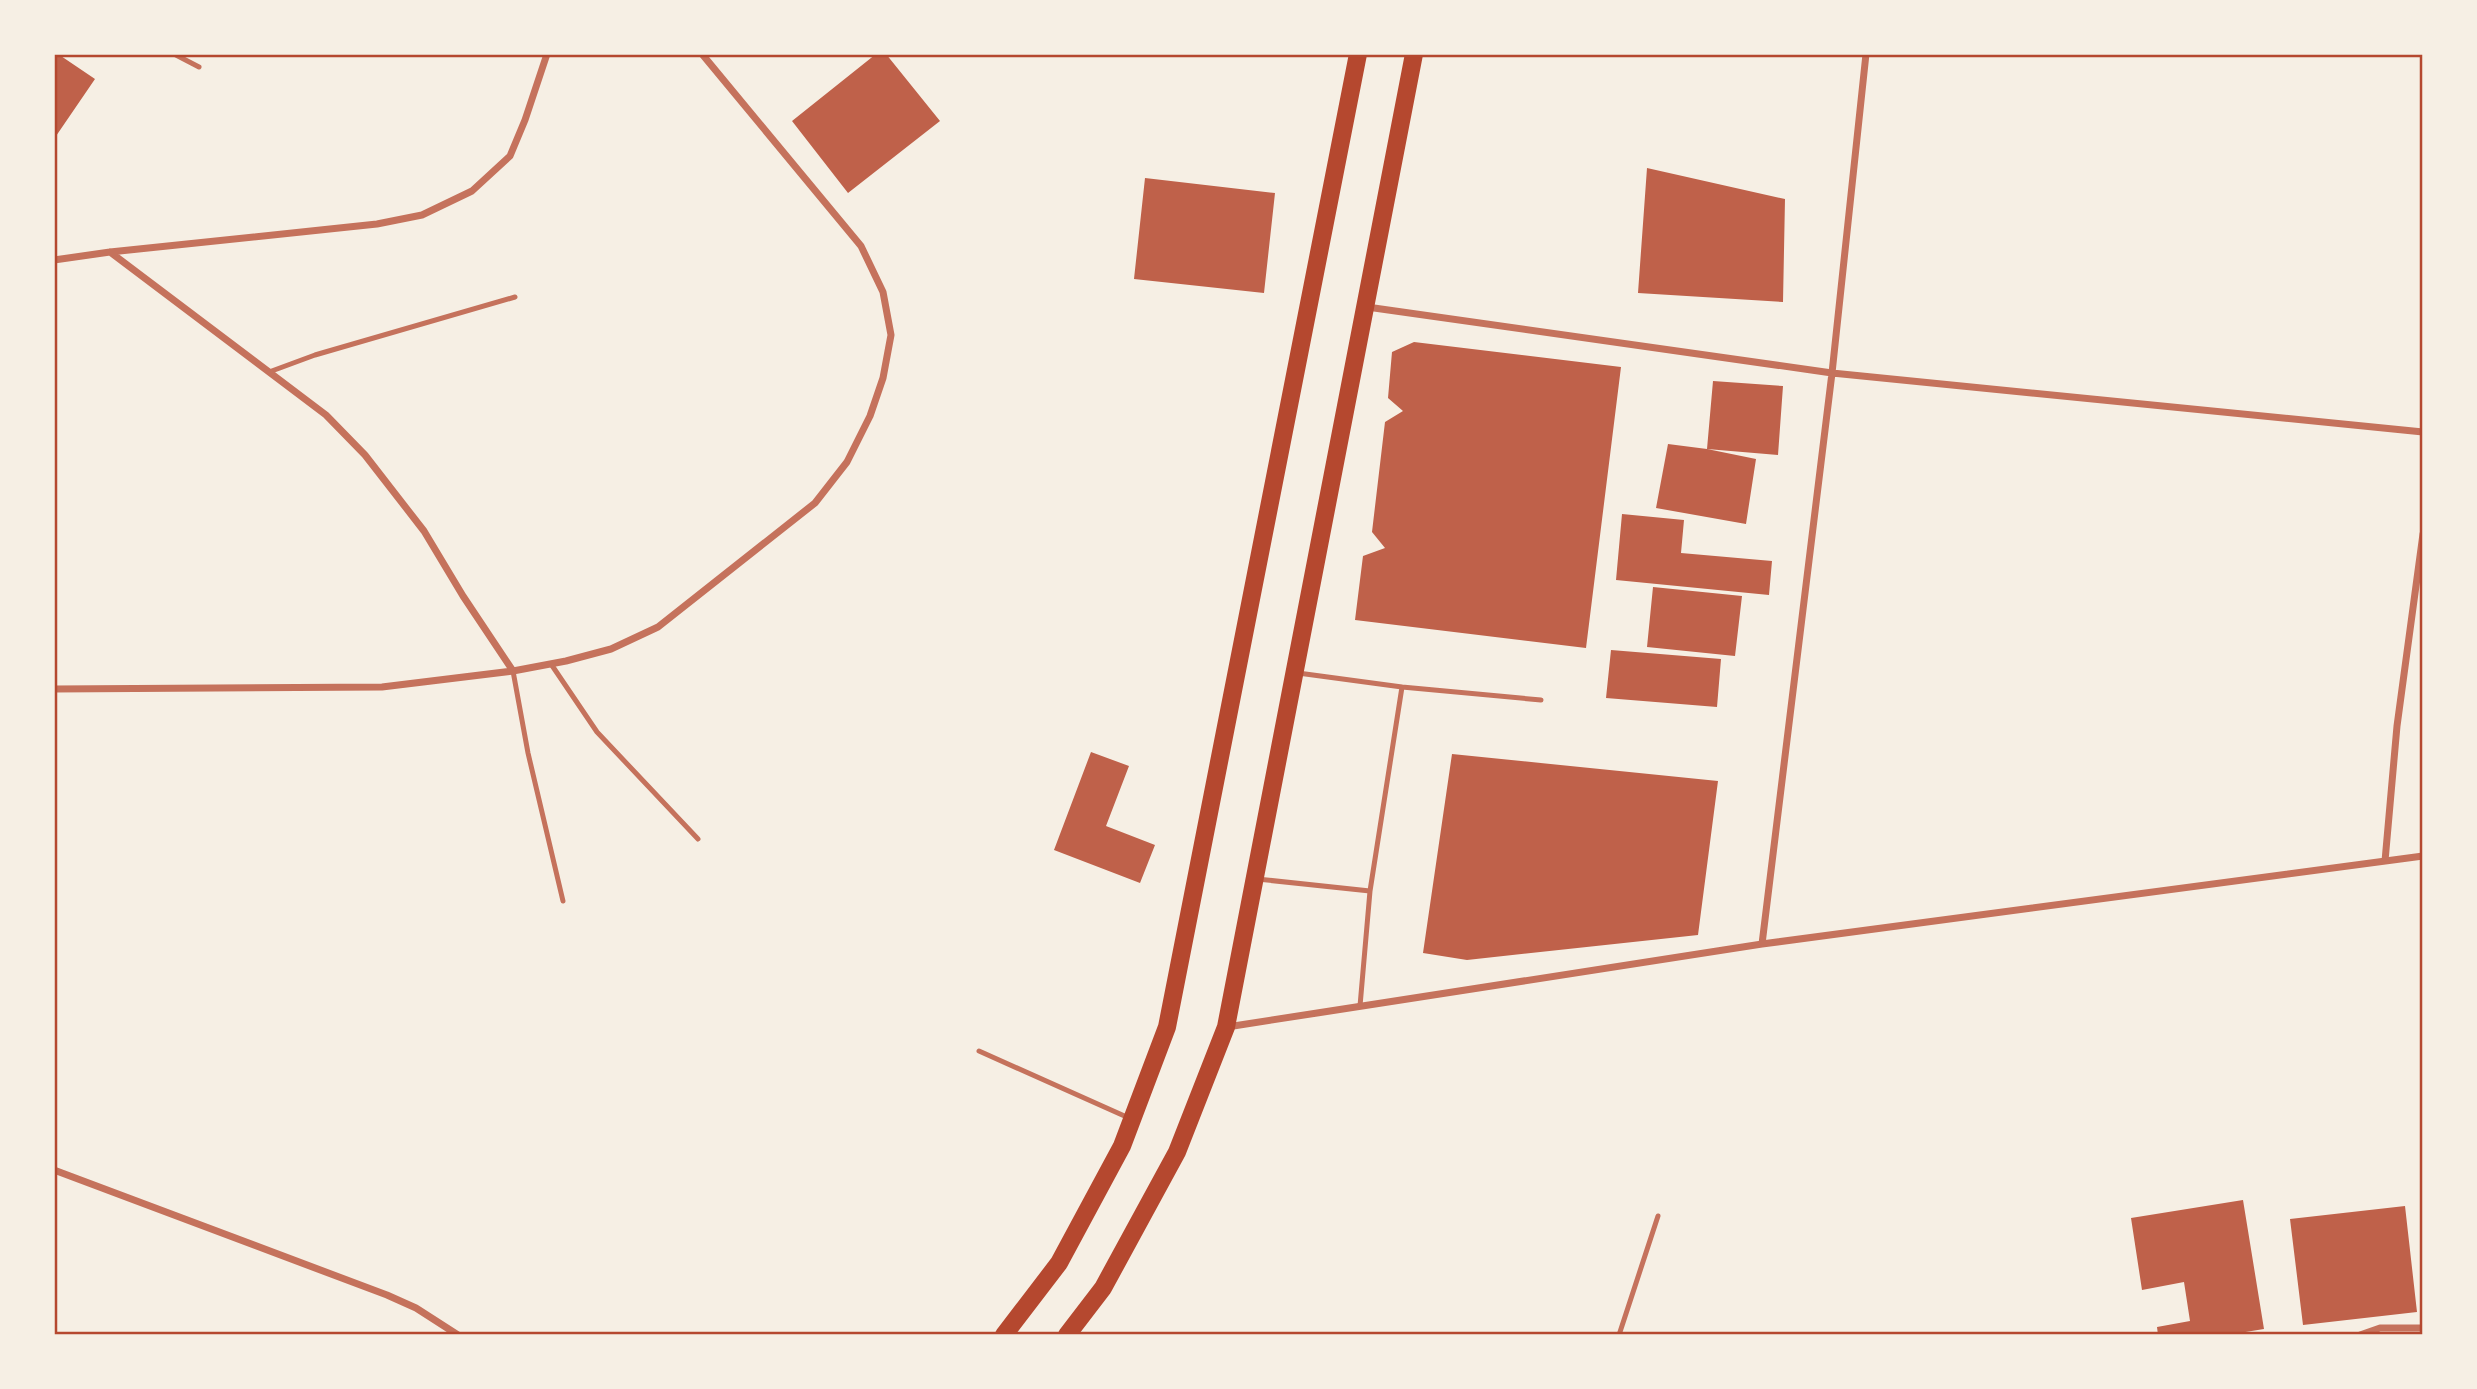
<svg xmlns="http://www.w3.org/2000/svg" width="2477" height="1389" viewBox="0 0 2477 1389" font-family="'Public Sans',sans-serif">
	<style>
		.building { fill: #bf614a }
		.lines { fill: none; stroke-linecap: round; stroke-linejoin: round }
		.service { stroke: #c5725c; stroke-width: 5 }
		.minor { stroke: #c5725c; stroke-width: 7 }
		.primary { stroke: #b5482f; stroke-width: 18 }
		.neatline { fill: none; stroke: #b5482f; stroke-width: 2.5 }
	</style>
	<rect width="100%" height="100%" fill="#f6efe4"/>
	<path class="building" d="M54,54H58L95,79L54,139Z
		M876,54H886L940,121L848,193L792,121Z
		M1647,168L1785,199L1783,302L1638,293Z
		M1145,178L1275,193L1264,293L1134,279Z
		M1414,342L1621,367L1586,648L1355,620L1363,556L1385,548L1372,532L1385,422L1403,411L1388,398L1392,352Z
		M1713,381L1783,386L1778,455L1707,449L1756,459L1746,524L1656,508L1668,444L1707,449Z
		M1622,514L1684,520L1681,553L1772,561L1769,595L1616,580Z
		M1653,587L1742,596L1735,656L1647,647Z
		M1611,650L1721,659L1717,707L1606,698Z
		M1091,752L1129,766L1106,826L1155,845L1140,883L1054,850Z
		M1452,754L1718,781L1698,935L1467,960L1423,953Z
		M2243,1200L2264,1329L2227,1335H2158L2157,1327L2190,1321L2184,1282L2142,1290L2131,1218Z
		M2405,1206L2417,1312L2303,1325L2290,1219Z"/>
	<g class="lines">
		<path class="service" d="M174,54L199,67
			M269,372L315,355L515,297
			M551,664L597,732L698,839
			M513,671L528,753L563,901
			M1298,673L1402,687
			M1257,879L1370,891
			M1360,1006L1370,891L1402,687L1541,700
			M979,1051L1129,1118
			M1619,1335L1658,1216"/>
		<path class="minor" d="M110,252L326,415L365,455L424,531L463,596L513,671
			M54,260L110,252L377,224L422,215L472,191L510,156L525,120L547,54
			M1367,307L1832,373L2423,432
			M54,689L382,687L513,671L566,661L611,649L658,627L815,503L847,462L870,416L883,378L891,335L883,292L861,246L702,54
			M2385,861L2397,726L2423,534
			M1762,944L1832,373L1866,54
			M1227,1027L1762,944L2423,856
			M54,1170L387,1295L416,1308L458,1335
			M2360,1335L2380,1328H2423"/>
		<path class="primary" d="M1004,1335L1059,1263L1122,1146L1167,1027L1358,54
			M1067,1335L1103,1288L1177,1152L1226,1027L1414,54"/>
	</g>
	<rect width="2477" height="1389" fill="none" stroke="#f6efe4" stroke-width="112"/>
	<rect x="56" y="56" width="2365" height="1277" class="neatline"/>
</svg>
